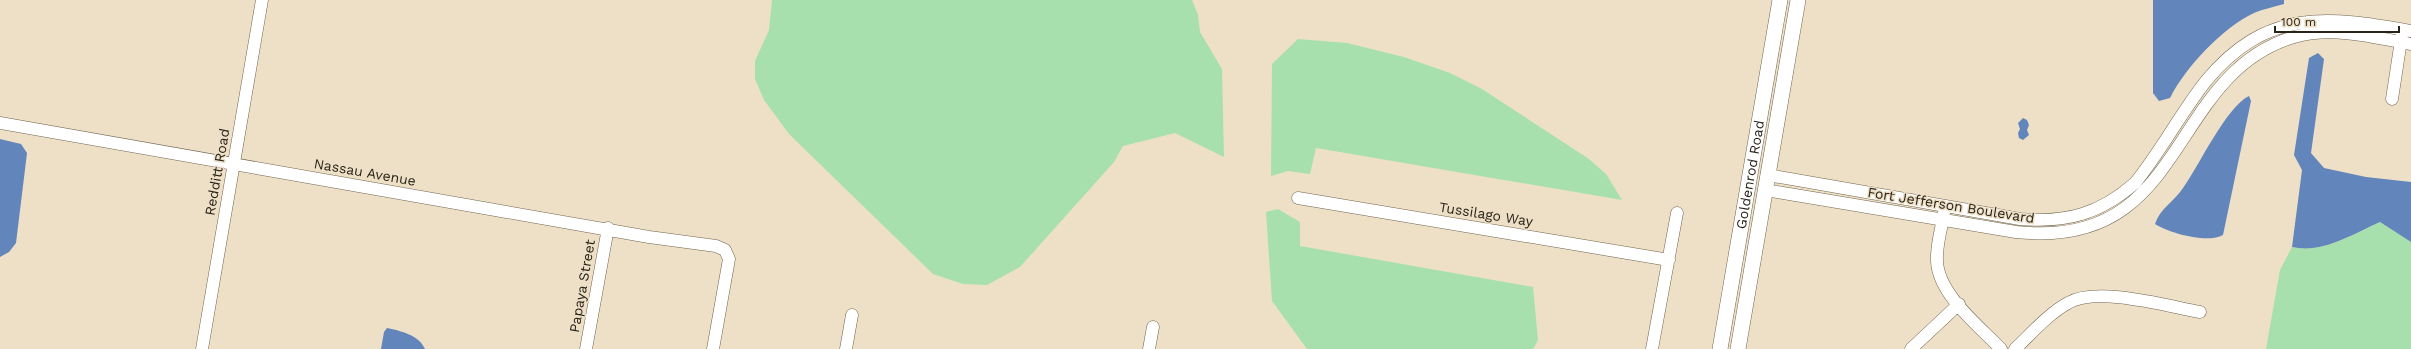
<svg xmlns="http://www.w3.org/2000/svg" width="2411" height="349" viewBox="0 0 2411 349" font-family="'Work Sans',sans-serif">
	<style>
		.green { fill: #a7e0ad }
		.water { fill: #6285bc }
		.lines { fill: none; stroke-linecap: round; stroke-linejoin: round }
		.minor-casing { stroke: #70644e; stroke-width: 13 }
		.major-casing { stroke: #70644e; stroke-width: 16 }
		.minor { stroke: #fff; stroke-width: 12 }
		.major { stroke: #fff; stroke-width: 15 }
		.labels { text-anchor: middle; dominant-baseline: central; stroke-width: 3; stroke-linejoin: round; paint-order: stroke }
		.street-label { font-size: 14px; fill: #282319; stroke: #eee0c6 }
	</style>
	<rect width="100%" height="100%" fill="#eee0c6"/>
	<path class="green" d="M772,0H1192L1198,15L1200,32L1222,69L1224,157L1175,133L1123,146L1114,162L1020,267L987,285L963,284L933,274L789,134L764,100L755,79V61L769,30Z
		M1298,39L1347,43L1404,57L1450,73L1482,89L1589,159L1606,174L1622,200L1316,148L1310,174L1288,171L1271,176L1272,64Z
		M1278,209L1300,222V246L1533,287L1538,340L1533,349H1307L1272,301L1266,212Z
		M2380,222L2411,242V349H2266L2280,270L2292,247C2322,254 2354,234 2380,222Z"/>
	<path class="water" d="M2153,0H2284V4C2274,7 2263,9 2254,13C2223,27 2185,68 2170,98L2159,101L2153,93Z
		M2318,53L2324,59L2311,153L2324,168L2366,177L2411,182V242L2380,222C2353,234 2322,254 2292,247L2302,170L2294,155L2309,58Z
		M2249,96L2251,101L2223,235C2208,244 2169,233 2155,224C2160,208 2175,201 2183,188C2199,166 2226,107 2249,96Z
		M2023,118L2027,120L2029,125L2027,130L2029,135L2023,140L2019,138L2018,133L2020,129L2018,123Z
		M0,139L21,144L27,153L16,243L9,252L0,257Z
		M387,328C401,331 419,335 425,349H381L384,332Z"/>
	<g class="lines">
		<g class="minor-casing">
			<path id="minor" d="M2392,99L2402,34
				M0,123L649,237L716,246L725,250L729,259L713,349
				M1768,175L2020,219C2066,223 2100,214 2135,183C2161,151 2180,114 2206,81C2266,8 2328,16 2411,31
				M1765,190L2016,232C2189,251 2166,75 2294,37C2333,26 2373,37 2411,44
				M1298,198L1669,260
				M1944,212C1942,228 1936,244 1937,261C1938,294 1979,326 2001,349
				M202,349L262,0
				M586,349L608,228
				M846,349L852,315
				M1149,349L1153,327
				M1652,349L1677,213
				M1911,349L1959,304
				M2015,349C2031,334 2048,314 2068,303C2097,286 2167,306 2200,312"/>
		</g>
		<g class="major-casing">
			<g id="major">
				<path id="s1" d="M1720,349L1780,0"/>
				<path d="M1738,349L1798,0"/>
			</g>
		</g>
		<use href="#minor" class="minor"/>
		<use href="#major" class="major"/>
	</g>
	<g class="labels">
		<g class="street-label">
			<text transform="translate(217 172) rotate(-80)">Redditt Road</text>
			<text transform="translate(365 172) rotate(10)">Nassau Avenue</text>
			<text stroke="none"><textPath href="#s1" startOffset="177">Goldenrod Road</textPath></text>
			<text transform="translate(1951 205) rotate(9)">Fort Jefferson Boulevard</text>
			<text transform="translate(1486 214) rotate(9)">Tussilago Way</text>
			<text transform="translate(582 286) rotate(-80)">Papaya Street</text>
		</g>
	</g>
	<path d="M2275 26v6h124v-6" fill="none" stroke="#282319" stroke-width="2"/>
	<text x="2281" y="26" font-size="12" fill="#282319" stroke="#eee0c6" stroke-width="3" paint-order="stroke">100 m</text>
</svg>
